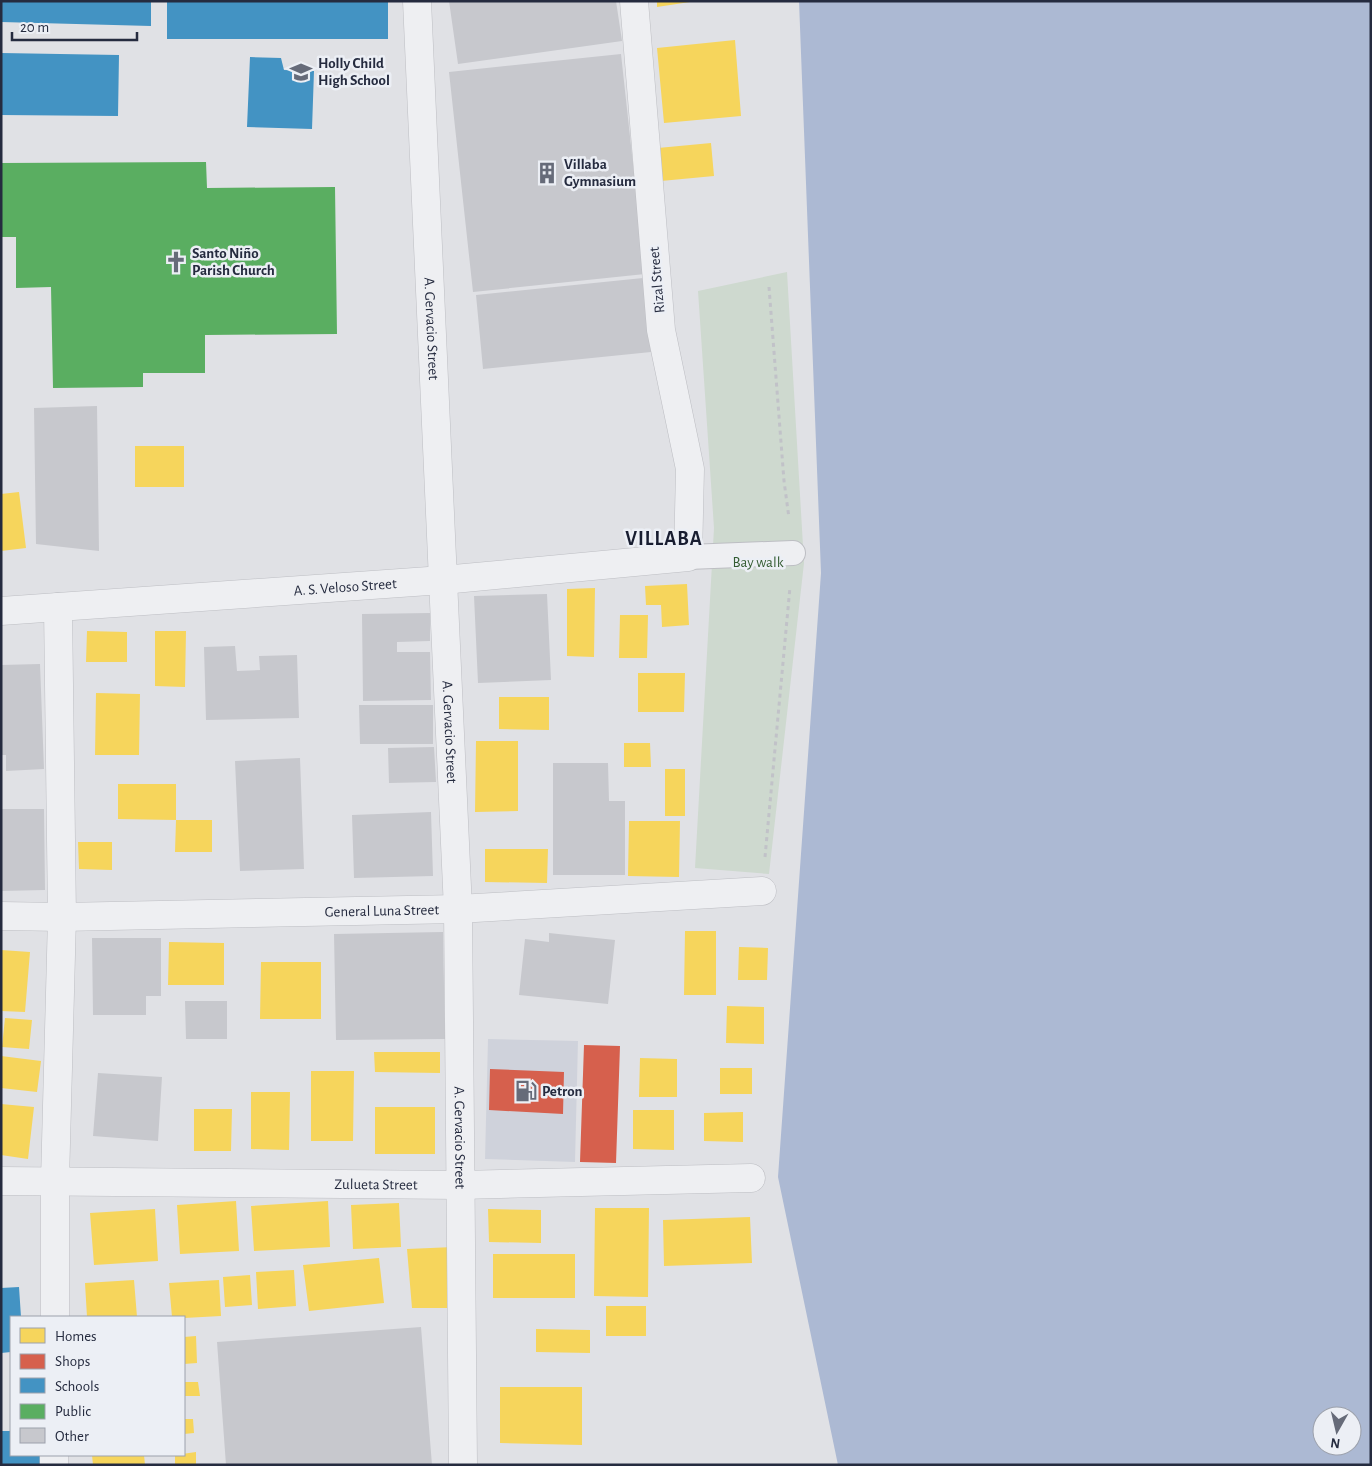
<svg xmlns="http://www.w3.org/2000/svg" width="1372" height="1466" viewBox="0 0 1372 1466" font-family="'Alegreya Sans',sans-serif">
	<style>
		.built { fill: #cfd2db }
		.green { fill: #ced9cf }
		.water { fill: #acb9d3; fill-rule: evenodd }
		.homes { fill: #f6d55c }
		.shops { fill: #d6604d }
		.schools { fill: #4393c3 }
		.public { fill: #5aae61 }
		.building { fill: #c7c8cd }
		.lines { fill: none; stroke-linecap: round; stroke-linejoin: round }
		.service-casing { stroke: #bdbec3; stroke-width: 26 }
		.minor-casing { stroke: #bdbec3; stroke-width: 29 }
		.tertiary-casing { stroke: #bdbec3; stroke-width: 29 }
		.path { stroke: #c1c2c8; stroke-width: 3; stroke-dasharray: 4 4; stroke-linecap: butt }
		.service { stroke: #eeeff2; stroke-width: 24 }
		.minor { stroke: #eeeff2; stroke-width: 28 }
		.tertiary { stroke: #eeeff2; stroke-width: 28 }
		.labels { text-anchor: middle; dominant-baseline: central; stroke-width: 5; stroke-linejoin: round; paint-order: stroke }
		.poi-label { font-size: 15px; font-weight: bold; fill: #252b3f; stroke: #eceff5; text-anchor: start }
		.street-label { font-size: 15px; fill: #252b3f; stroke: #eceff5 }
		.park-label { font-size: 15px; fill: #345c32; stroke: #eceff5 }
		.district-label { font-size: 20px; font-weight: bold; letter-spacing: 1px; fill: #181d30; stroke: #eceff5 }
	</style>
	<rect width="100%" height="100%" fill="#e0e1e5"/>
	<path class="built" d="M488,1039L578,1041L575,1162L485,1159Z"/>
	<path class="green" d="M787,272L804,563L769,874L695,868L714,528L698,291Z"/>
	<path class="water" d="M799,1H1371V1465H838L778,1177L821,573ZM1322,1416H1352V1446H1322Z"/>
	<path class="homes" d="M657,1H690V2L657,7Z
		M735,40L741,116L664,123L657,48Z
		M711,143L714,176L661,181L658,148Z
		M135,446H184V487H135Z
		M19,492L26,548L1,551V494Z
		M687,584L689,625L662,627L661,605H646L645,586Z
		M595,588L594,657L567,656V589Z
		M620,615H648L647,658H619Z
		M87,631L127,632V662H86Z
		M155,631H186L185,687L155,686Z
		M638,673H685L684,712H638Z
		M96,693L140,694L139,755H95Z
		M499,697H549V730L499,729Z
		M476,741H518V811L475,812Z
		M624,743H650L651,767H624Z
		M665,769H685V816H665Z
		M118,784H176V820L118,819Z
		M176,820H212V852H175Z
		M629,821H680L679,877L628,876Z
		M78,842H112V870L79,869Z
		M485,849H548L547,883L485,882Z
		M685,931H716V995H684Z
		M169,942L224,943V985H168Z
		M739,947L768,948L767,980H738Z
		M1,950L30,952L25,1012L1,1011Z
		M261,962H321V1019H260Z
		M727,1006L764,1007V1044L726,1043Z
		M5,1018L32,1020L29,1049L2,1047Z
		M374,1052H440V1073L375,1072Z
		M1,1056L41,1061L37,1092L1,1088Z
		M640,1058L677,1059V1097H639Z
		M720,1068H752V1094H720Z
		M311,1071H354L353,1141H311Z
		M251,1092H290L289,1150L251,1149Z
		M1,1104L34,1107L28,1159L1,1155Z
		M375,1107H435V1154H375Z
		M194,1109H232L231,1151H194Z
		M633,1110H674V1150L633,1149Z
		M743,1112V1142L704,1141V1113Z
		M236,1201L239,1251L180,1254L177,1205Z
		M328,1201L330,1247L254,1251L251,1206Z
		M399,1203L401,1247L353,1249L351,1205Z
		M595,1208H649L648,1297L594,1296Z
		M155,1209L158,1261L94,1265L90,1213Z
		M488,1209L541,1210V1243L489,1242Z
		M750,1217L752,1263L664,1266L663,1220Z
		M454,1247L457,1308H412L407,1249Z
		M493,1254H575V1298H493Z
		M379,1258L384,1303L309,1311L303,1265Z
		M294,1270L296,1306L258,1309L256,1272Z
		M250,1275L252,1305L225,1307L223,1277Z
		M134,1280L137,1317H87L85,1283Z
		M219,1280L221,1316L184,1318L172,1317L169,1283Z
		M606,1306H646V1336H606Z
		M536,1329L590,1330V1353L536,1352Z
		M196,1336L197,1363L184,1364V1337Z
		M184,1382H198L200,1396H184Z
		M500,1387H582V1445L500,1443Z
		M184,1419H193L194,1433L184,1434Z
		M196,1452V1465H175V1455Z
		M92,1455H144L145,1465H93Z"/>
	<path class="shops" d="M584,1045L620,1046L616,1163L580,1162Z
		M490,1069L564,1072L563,1114L489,1110Z"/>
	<path class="schools" d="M1,1H151V26L1,22Z
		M167,1H388V39H167Z
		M1,53L119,55L118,116L1,115Z
		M250,57L281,58L284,70L314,71L312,129L247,127Z
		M19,1287L21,1317H11V1352L1,1353V1288Z
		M1,1431H11V1455H41V1465H1Z"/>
	<path class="public" d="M206,162L207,188L335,187L337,334L205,335V373H143V387L53,388L51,287L16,288V237H1V163Z"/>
	<path class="building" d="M449,1H616L622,41L458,64Z
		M621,54L645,274L473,292L449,72Z
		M643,278L651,352L483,369L476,295Z
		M97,406L99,551L36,544L34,408Z
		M547,594L551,680L478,683L474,596Z
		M430,613V641L397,642V652H430L431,700L363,701L362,614Z
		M235,646L237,671L260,670L259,656L297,655L299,718L206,720L204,647Z
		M40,664L44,769L6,771V755H1V665Z
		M359,705H433V744H360Z
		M434,747L436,782L389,783L388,748Z
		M300,758L304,869L240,871L235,761Z
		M553,763H608L609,801H625V875H553Z
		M1,809H44L45,890L1,891Z
		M431,812L433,876L354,878L352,815Z
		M443,932L445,1039L336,1040L334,934Z
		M549,933L615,940L608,1004L519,995L525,939L549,942Z
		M92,938H161V996H146V1015H93Z
		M185,1001H227V1039H186Z
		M98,1073L162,1077L158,1141L93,1136Z
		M421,1327L432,1465H226L217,1342Z"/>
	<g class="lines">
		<g class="service-casing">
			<path id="service" d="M688,557L793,553"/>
		</g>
		<g class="minor-casing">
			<g id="minor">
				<path id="s1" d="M417,1L443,580"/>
				<path id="s2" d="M1,916L62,917L458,909L762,891"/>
				<path id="s3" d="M1,1181L461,1185L751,1178"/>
				<path d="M55,1317V1181L62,917L58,607"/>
				<path d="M54,1465V1455"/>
			</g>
		</g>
		<g class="tertiary-casing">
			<g id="tertiary">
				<path id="s4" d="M443,580L458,909L463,1465"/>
				<path id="s5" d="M1,611L443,580L688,557L690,469L661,330L634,1"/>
			</g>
		</g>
		<path class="path" d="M769,287L784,481L789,518
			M765,857L790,587"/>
		<use href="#service" class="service"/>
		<use href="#minor" class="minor"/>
		<use href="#tertiary" class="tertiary"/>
	</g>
	<defs>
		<g id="school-bare" transform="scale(1.725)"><path d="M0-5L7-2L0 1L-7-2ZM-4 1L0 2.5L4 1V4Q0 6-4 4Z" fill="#666b79" stroke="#eceff5" stroke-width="2.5" paint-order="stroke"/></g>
		<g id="building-bare" transform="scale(1.725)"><path d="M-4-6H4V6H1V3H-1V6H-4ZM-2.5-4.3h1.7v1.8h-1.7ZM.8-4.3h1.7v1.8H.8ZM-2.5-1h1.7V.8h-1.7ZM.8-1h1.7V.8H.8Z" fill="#666b79" stroke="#eceff5" stroke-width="2.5" paint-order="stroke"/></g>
		<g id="church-bare" transform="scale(1.725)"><path d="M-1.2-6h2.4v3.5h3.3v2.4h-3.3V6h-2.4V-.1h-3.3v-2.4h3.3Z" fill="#666b79" stroke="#eceff5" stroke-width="2.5" paint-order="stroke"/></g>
		<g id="fuel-bare" transform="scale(1.725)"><path d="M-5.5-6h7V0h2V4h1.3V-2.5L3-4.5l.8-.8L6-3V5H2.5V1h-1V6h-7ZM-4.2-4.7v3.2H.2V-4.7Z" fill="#666b79" stroke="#eceff5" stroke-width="2.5" paint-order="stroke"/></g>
	</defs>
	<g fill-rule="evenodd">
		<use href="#school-bare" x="301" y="72"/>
		<use href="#building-bare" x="547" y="173"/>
		<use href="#church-bare" x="176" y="262"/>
		<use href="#fuel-bare" x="526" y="1091"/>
	</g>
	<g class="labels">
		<g class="poi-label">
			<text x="318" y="63">Holly Child<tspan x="318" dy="17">High School</tspan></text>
			<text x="564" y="164">Villaba<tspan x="564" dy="17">Gymnasium</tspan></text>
			<text x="192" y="253">Santo Niño<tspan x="192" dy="17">Parish Church</tspan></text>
			<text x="542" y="1091">Petron</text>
		</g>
		<g class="street-label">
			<text transform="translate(657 280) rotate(-95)">Rizal Street</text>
			<text stroke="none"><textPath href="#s1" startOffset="328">A. Gervacio Street</textPath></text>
			<text stroke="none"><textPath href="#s5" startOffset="345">A. S. Veloso Street</textPath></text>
			<text stroke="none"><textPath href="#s4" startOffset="152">A. Gervacio Street</textPath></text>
			<text stroke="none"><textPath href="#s2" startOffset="381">General Luna Street</textPath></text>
			<text stroke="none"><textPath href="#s4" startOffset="558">A. Gervacio Street</textPath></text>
			<text stroke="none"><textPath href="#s3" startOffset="375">Zulueta Street</textPath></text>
		</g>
		<g class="park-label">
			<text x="758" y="562">Bay walk</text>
		</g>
		<g class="district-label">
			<text x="664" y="539">VILLABA</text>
		</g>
	</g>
	<rect width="1372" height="1466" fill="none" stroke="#252b3f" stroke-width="5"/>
	<rect x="10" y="1316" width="175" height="140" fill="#eceff5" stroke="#9ca1ac"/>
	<rect x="20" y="1328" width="25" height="15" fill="#f6d55c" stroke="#9ca1ac"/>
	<text x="55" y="1341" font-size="15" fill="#252b3f">Homes</text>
	<rect x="20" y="1354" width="25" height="15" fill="#d6604d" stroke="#9ca1ac"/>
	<text x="55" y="1366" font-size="15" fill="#252b3f">Shops</text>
	<rect x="20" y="1378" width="25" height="15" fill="#4393c3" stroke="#9ca1ac"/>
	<text x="55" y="1391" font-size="15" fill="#252b3f">Schools</text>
	<rect x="20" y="1404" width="25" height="15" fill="#5aae61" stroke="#9ca1ac"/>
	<text x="55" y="1416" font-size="15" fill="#252b3f">Public</text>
	<rect x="20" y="1428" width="25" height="15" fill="#c7c8cd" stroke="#9ca1ac"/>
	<text x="55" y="1441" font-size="15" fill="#252b3f">Other</text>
	<g transform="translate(1337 1431) rotate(188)"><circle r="24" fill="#eceff5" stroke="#9ca1ac"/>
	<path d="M0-4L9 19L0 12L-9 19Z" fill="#666b79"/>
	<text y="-8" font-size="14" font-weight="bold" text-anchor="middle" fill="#252b3f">N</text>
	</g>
	<path d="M12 32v8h125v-8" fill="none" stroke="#252b3f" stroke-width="2.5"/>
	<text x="20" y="32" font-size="15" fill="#252b3f" stroke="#eceff5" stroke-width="4" paint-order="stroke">20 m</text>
</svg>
